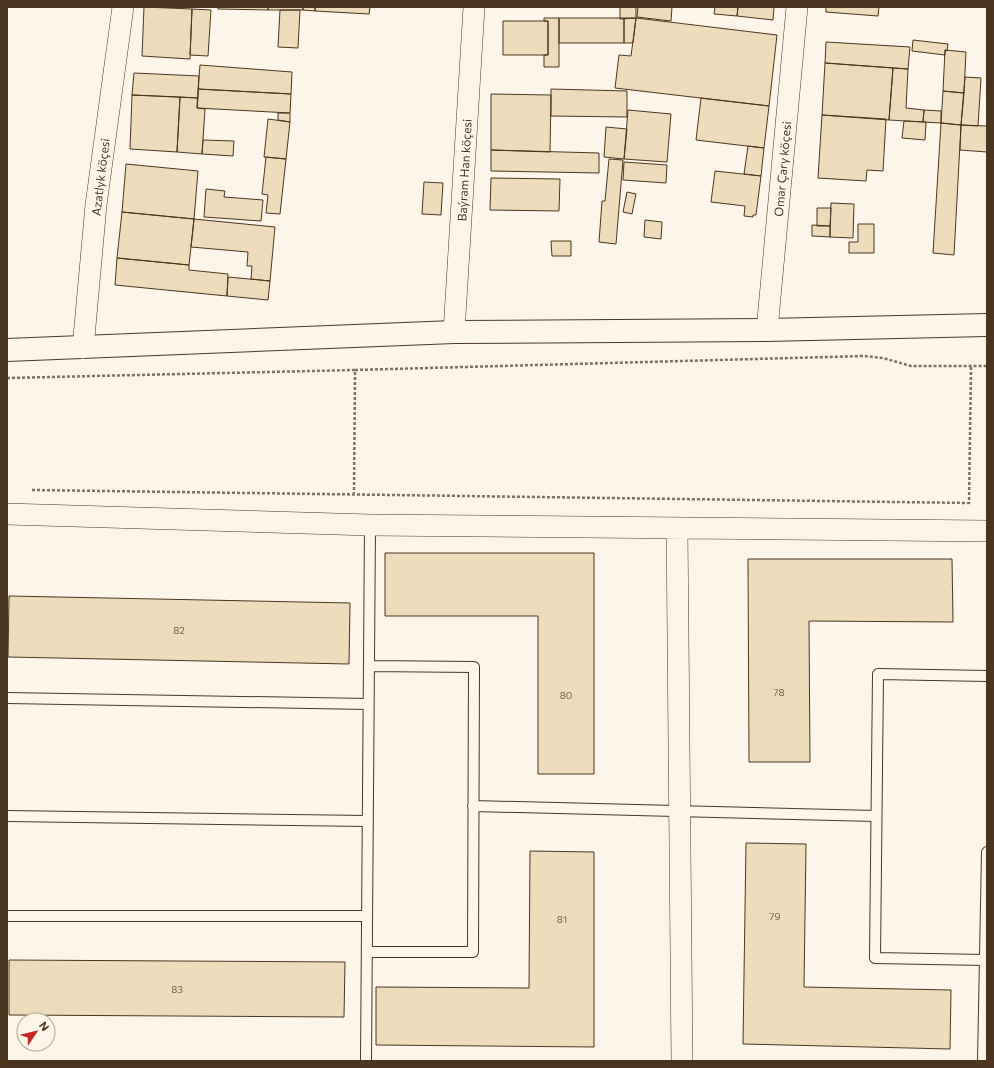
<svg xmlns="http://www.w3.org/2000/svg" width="994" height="1068" viewBox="0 0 994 1068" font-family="Commissioner,sans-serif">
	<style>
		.building { fill: #ecdcbc; stroke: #4a3520 }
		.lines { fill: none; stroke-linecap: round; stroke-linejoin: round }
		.service-casing { stroke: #4a3520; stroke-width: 12 }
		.minor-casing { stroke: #4a3520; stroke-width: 22 }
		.tertiary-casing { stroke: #4a3520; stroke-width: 24 }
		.path { stroke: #7f6f5c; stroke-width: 2.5; stroke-dasharray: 3 2; stroke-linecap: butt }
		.service { stroke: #fbf6e9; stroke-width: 10 }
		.minor { stroke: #fbf6e9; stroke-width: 21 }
		.tertiary { stroke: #fbf6e9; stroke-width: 22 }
		.labels { text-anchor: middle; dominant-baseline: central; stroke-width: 3; stroke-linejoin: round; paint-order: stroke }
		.number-label { font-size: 10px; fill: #725f47 }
		.street-label { font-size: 12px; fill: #4a3520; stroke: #fbf6e9 }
	</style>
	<rect width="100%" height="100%" fill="#fbf6e9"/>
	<path class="building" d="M144,7L192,9L190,59L142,56Z
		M218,7H268V10L218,9Z
		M268,7H303V10H268Z
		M303,7H315V11L303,10Z
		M315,7H370L369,14L315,11Z
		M620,7H636V18L620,19Z
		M638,7H672L671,21L637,17Z
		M715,7H738L737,16L714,14Z
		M738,7H774L773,20L737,16Z
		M826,7H879L878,16L826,12Z
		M192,9L211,10L208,56L190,55Z
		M280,10H300L298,48L278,47Z
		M544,18H559V67H544V55H548V21H544Z
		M559,18H624V43H559Z
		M624,18H636L633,43H624Z
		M636,18L777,35L769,106L615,88L619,55L631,56Z
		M503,21H548V55H503Z
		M913,40L948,44L947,51L945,50V55L912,51Z
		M826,42L910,47L908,69L825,63Z
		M945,50L966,52L964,93L943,91Z
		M825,63L893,68L889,120L822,115Z
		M200,65L292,72L291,94L198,89Z
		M893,68L908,69L906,108L924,110L923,122L889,120Z
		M134,73L199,76L198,98L132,95Z
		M965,77L981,78L978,126L961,125Z
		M198,89L291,94L290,113L197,108Z
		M551,89L627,91V117L551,116Z
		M943,91L964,93L961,125L941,123Z
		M491,94L551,95L550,152L491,150Z
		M132,95L180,97L177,152L130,149Z
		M180,97L198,98L197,108L205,109L202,154L177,152Z
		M701,98L769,106L764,148L696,140Z
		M628,110L671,114L667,162L624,159Z
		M924,110L941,111V123L923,122Z
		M278,113H290V122L278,120Z
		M822,115L886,119L883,171L867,170L866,181L818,178Z
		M268,119L290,122L286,159L264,157Z
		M904,121L926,122L925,140L902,138Z
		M941,123L961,125L954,255L933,253Z
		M961,125L987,126V152L960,150Z
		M606,127L627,129L624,159L604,157Z
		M203,140L234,141L233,156L202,154Z
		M748,146L764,148L761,176L744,174Z
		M491,150L599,153V173L491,171Z
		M266,157L286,159L280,214L266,213L268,195L262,194Z
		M609,159L623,160L616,244L599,242L602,201H605Z
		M624,162L667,165L666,183L623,180Z
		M126,164L198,171L194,219L122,212Z
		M715,171L761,176L756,215H753V217L744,216L745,206L711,202Z
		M491,178L560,179L559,211L490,210Z
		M424,182L443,183L441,215L422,214Z
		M206,189L225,191L224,197L263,200L261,221L204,217Z
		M627,192L636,194L632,214L623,212Z
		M831,203L854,204L853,238L830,237Z
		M817,208H831L830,226H817Z
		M122,212L194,219L189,265L117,258Z
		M194,219L275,227L270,281L251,279L252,266H247L248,252L191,247Z
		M645,220L662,222L661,239L644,237Z
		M858,224H874V253H849V242H858Z
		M812,225L830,226V237L812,236Z
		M551,241H571V256H552Z
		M117,258L189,265V270L228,274L227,296L115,285Z
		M228,277L270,281L268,300L227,296Z
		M385,553H594V774H538V616H385Z
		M748,559H952L953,622L809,621L810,762H749Z
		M9,596L350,603L349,664L8,657Z
		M746,843L806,844L804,987L951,990L950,1049L743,1044Z
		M530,851L594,852V1047L376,1045V987L529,988Z
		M9,960L345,962L344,1017L9,1015Z"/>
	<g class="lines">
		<g class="service-casing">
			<path id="service" d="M7,698L368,704
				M473,806L876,816
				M7,816L367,821
				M7,916H367
				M368,952H473L474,667L369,666
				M985,960L875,958L878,674L987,676
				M366,1061L370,525
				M983,1061L987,852"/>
		</g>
		<g class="minor-casing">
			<path id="minor" d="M767,330L797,7
				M454,332L474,7
				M83,348L96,205L123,7
				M7,514L370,525L987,531
				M677,528L682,1061"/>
		</g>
		<g class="tertiary-casing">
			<path id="tertiary" d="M7,350L454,332L767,330L987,325"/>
		</g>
		<path class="path" d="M355,370L864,356L883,358L911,366H987
			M7,378L355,370L354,493
			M32,490L969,503L971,367"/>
		<use href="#service" class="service"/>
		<use href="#minor" class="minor"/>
		<use href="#tertiary" class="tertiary"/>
	</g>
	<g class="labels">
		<g class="number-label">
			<text x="179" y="630">82</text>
			<text x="779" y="692">78</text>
			<text x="566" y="695">80</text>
			<text x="775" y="916">79</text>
			<text x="562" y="919">81</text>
			<text x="177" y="989">83</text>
		</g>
		<g class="street-label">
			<text transform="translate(782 169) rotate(-85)">Omar Çary köçesi</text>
			<text transform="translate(464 170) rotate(-87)">Baýram Han köçesi</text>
			<text transform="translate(100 177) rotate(-83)">Azatlyk köçesi</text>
		</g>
	</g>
	<rect width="994" height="1068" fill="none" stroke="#4a3520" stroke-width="16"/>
	<g transform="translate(36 1032) rotate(55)"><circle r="19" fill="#fbf6e9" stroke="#b4a999"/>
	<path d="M0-3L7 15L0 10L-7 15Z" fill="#c62828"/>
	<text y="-6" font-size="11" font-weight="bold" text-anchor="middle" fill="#4a3520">N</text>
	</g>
</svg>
